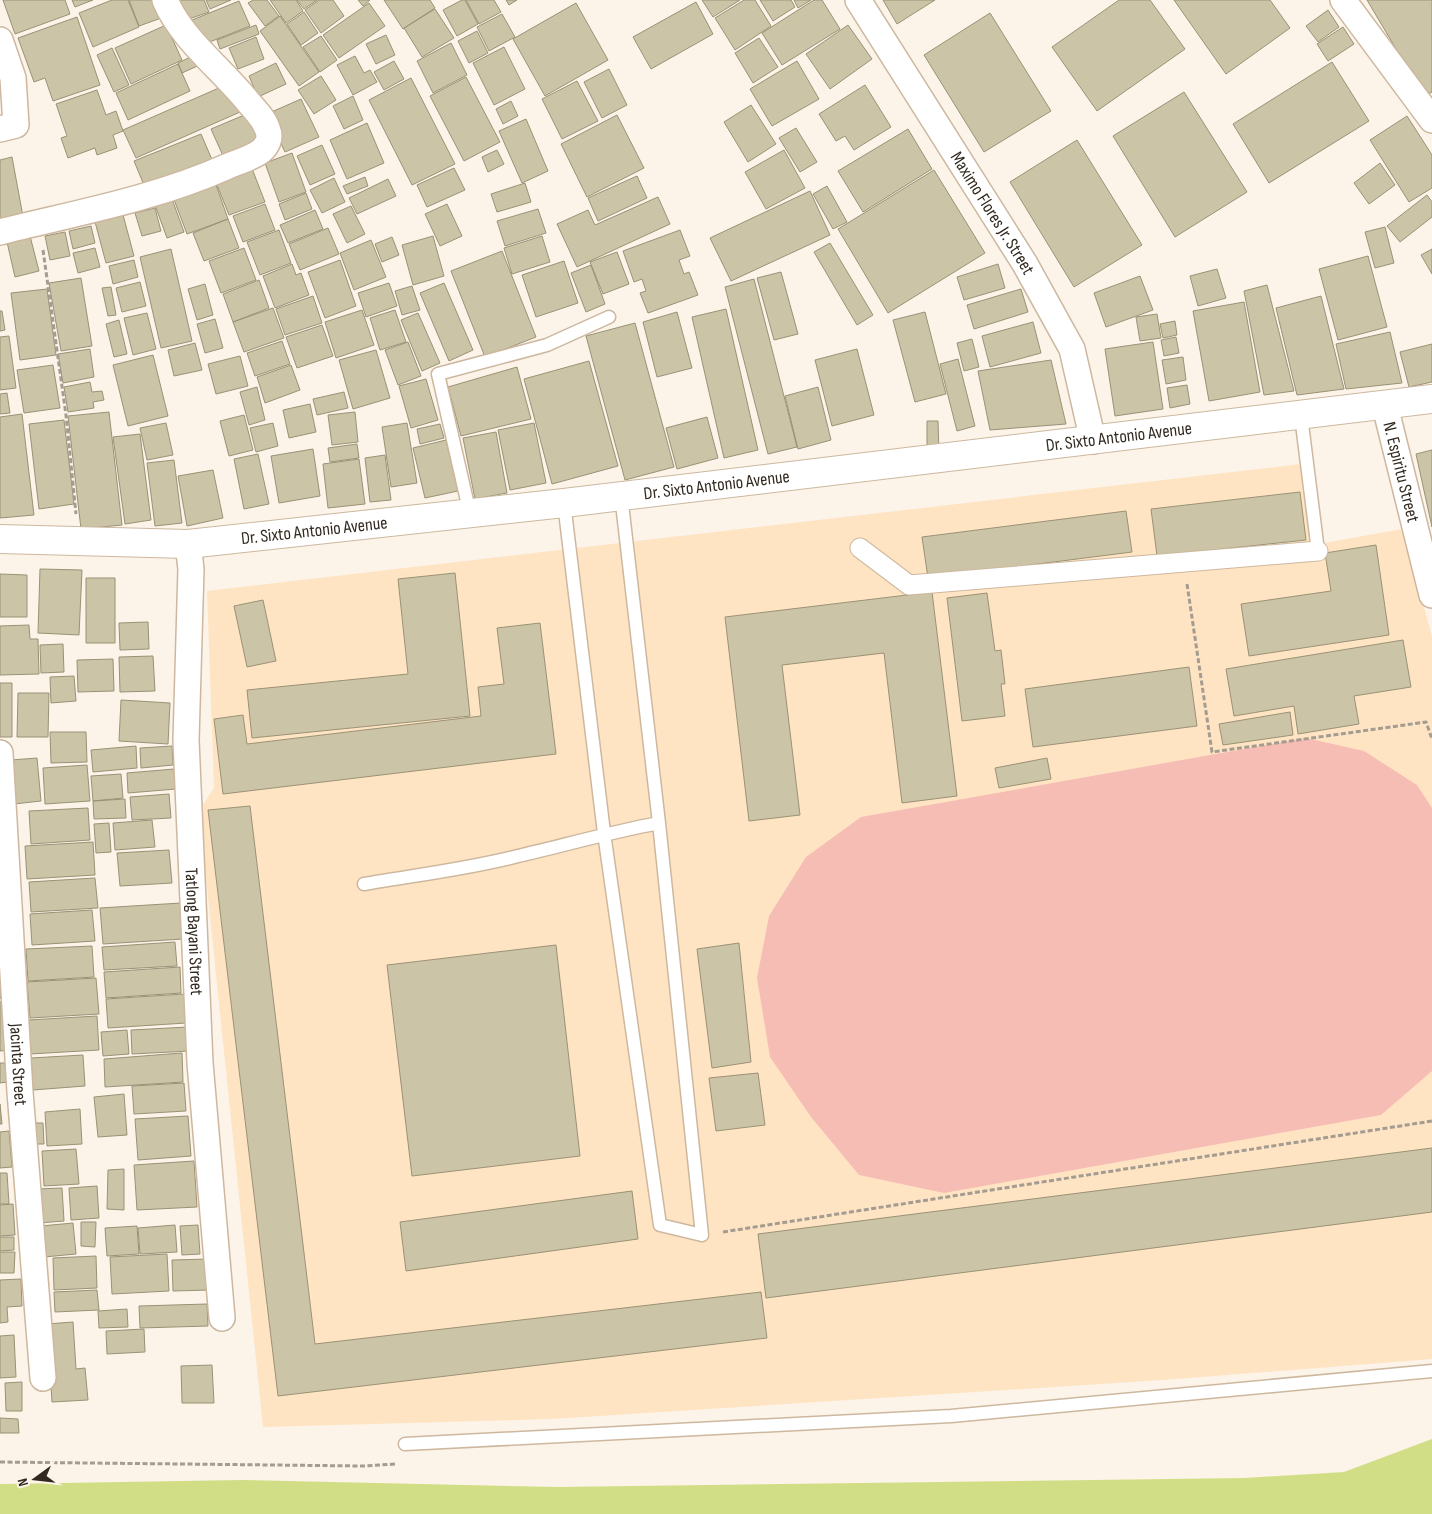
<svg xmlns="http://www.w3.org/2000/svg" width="1432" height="1514" viewBox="0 0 1432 1514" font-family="'Sofia Sans Condensed',sans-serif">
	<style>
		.built { fill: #ffe4c4 }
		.green { fill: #f6bdb4 }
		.water { fill: #d2de85 }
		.building { fill: #ccc4a6; stroke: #9a9275 }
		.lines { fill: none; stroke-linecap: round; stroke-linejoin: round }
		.service-casing { stroke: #cdb89f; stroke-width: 15 }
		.pedestrian-casing { stroke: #cdb89f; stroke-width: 21 }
		.minor-casing { stroke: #cdb89f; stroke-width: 28 }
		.secondary-casing { stroke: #cdb89f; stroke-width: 30 }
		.path { stroke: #a49b91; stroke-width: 3; stroke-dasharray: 5 2.5; stroke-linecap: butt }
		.service { stroke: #fff; stroke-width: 12 }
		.pedestrian { stroke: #fff; stroke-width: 19 }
		.minor { stroke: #fff; stroke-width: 25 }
		.secondary { stroke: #fff; stroke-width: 28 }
		.labels { text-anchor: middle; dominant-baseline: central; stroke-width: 4; stroke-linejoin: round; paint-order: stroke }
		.street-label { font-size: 18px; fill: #31291f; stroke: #fcf3e9 }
	</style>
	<rect width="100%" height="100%" fill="#fcf3e9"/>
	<path class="built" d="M1310,463L1324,543L1402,529L1432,636V1359L1163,1380L552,1419L263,1427L199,811L214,788L207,591Z"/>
	<path class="green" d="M1306,738L1364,751L1417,785L1432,808V1071L1381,1115L944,1193L859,1175L811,1117L770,1057L757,978L769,916L806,857L861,817Z"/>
	<path class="water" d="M1432,1439V1514H0V1484L242,1480L558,1487L1245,1478L1344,1472Z"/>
	<path class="building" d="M3,0H65L70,14L15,34Z
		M72,0H93L75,7Z
		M112,0H128L139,27L93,47L79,13Z
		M129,0H158L164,17L139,26Z
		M178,0H204L209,12L186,20Z
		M206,0H231L210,9Z
		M253,0H267L279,16L265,26L248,3Z
		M270,0H296L303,11L286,23Z
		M297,0H317L304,9Z
		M319,0H333L344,16L321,33L305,10Z
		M358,0H370L363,6Z
		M384,0H430L435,8L403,29Z
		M462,0H465L478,24L457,36L443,10Z
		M466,0H494L501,12L479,24Z
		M506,0H517L509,5Z
		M702,0H740L713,17Z
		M744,0H755L771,26L735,50L715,18Z
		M760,0H791L795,7L773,21Z
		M794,0H811L798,8Z
		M814,0H822L840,29L782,65L762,33Z
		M883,0H935L897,24Z
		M1119,0H1150L1185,49L1097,111L1052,47Z
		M1174,0H1270L1290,28L1226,74Z
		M1367,0H1432V92L1424,96Z
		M239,1L250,26L202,45L192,20Z
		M696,2L713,34L651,69L633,37Z
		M369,3L385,26L339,58L323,35Z
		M576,3L608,60L545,96L513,39Z
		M435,9L454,38L422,57L404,28Z
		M1328,10L1339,27L1318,42L1306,26Z
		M304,12L318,33L301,45L287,24Z
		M990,13L1051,111L984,152L924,55Z
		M502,14L515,37L489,51L477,27Z
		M280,16L319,72L299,86L260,31Z
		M77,17L100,85L53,101L45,78L34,82L18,38Z
		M166,25L182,60L131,84L115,48Z
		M256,25L259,34L220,49L217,40Z
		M848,25L872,59L830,89L806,54Z
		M1343,27L1354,44L1328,61L1317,44Z
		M477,31L488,53L469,63L458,41Z
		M386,35L395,55L376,64L366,44Z
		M321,36L337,60L320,72L303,47Z
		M256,37L264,59L238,69L229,48Z
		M759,38L778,67L753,83L735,53Z
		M451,43L467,75L433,93L417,61Z
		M504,47L525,89L494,105L473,63Z
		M112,48L129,85L114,92L97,55Z
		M199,53L204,63L182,73L178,63Z
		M355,56L364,73L370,70L377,82L353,95L337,65Z
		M394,61L404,79L384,90L374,72Z
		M797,61L819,99L772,126L750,89Z
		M1332,62L1369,121L1269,183L1233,124Z
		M276,63L286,84L258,97L249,76Z
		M178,64L190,91L128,120L116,93Z
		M609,69L627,105L602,118L584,82Z
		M321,76L336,100L314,114L298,90Z
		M466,77L500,142L464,161L430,96Z
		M411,78L455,164L412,185L369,100Z
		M577,81L598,121L562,139L542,99Z
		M228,84L240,112L136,158L123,130Z
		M865,85L891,127L854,150L845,136L836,141L819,114Z
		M97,90L106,115L116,111L123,131L113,135L117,148L97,155L95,148L68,158L61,138L67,136L56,104Z
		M1184,92L1247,192L1175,237L1113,136Z
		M353,96L363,120L344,129L333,106Z
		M301,99L319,137L285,152L267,114Z
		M511,101L518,116L503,124L496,109Z
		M751,105L776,144L748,162L724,122Z
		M249,113L262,142L224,158L211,129Z
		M617,115L644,168L587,197L561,144Z
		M1407,116L1432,155V188L1409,202L1370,140Z
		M526,119L548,171L522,183L499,131Z
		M367,123L384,163L347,179L330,140Z
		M796,128L817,162L800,172L779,138Z
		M908,129L932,169L863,212L838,171Z
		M201,134L213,162L146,190L134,161Z
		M1077,140L1142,245L1074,287L1010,182Z
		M322,145L335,174L310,185L297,156Z
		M497,150L504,164L488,172L482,157Z
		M784,150L805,188L766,209L745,172Z
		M292,153L306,192L279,202L265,163Z
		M12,157L24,222L0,227V160Z
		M1380,163L1395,185L1369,204L1354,183Z
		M251,166L265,202L229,215L215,180Z
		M454,168L465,190L427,207L417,185Z
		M934,170L985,253L888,313L838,229Z
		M637,176L647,198L598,221L588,198Z
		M365,177L368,186L347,194L343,186Z
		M334,178L345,202L322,213L310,190Z
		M388,179L396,196L357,214L349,198Z
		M215,182L228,219L187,234L173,197Z
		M525,183L531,202L497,212L491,194Z
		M827,186L847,222L833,229L813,194Z
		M810,191L830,235L731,281L710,238Z
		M306,193L312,209L285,220L279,204Z
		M1427,195L1432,202V217L1400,242L1387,226Z
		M658,197L670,224L577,267L557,224L588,210L595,225Z
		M172,199L184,232L167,238L155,205Z
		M265,204L275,230L243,242L233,216Z
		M447,204L462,236L440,246L425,214Z
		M351,206L365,234L347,243L333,214Z
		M155,208L161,231L142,236L135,213Z
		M538,209L546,233L505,246L497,221Z
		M315,210L323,229L288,243L280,225Z
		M122,211L134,256L106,263L94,218Z
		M228,219L239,248L204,261L193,233Z
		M91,226L95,243L73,249L69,231Z
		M1385,227L1394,263L1375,268L1365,232Z
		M328,228L339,254L300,270L289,244Z
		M279,230L291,263L260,275L247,242Z
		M680,230L690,256L679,260L684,274L689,272L698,295L648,313L640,293L646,291L642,279L634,282L623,251Z
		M65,232L70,256L50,260L45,236Z
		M30,236L39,271L15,277L7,242Z
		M433,236L444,276L413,285L402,245Z
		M542,236L550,262L512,274L504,248Z
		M392,237L399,255L382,262L375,244Z
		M371,240L386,277L354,290L340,253Z
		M830,243L873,315L857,325L814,252Z
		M95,248L100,267L78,273L73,253Z
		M244,248L256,280L221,293L209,261Z
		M171,249L192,341L161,348L140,257Z
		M1432,249V274L1421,255Z
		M502,251L536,337L485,357L451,271Z
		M617,252L629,284L603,294L590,262Z
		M1368,256L1387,327L1338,340L1319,269Z
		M134,260L138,277L113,284L109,266Z
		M340,260L356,306L325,318L308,272Z
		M564,261L578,303L536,317L522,275Z
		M292,264L296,275L301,273L309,295L275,308L263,276Z
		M998,264L1005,288L964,300L957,277Z
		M591,265L605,304L586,312L571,273Z
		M1217,269L1226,298L1198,306L1190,276Z
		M781,272L798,334L774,340L757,278Z
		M1140,276L1153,310L1106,327L1094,293Z
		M81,278L92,346L61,351L49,283Z
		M754,279L797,447L768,454L725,287Z
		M259,280L269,308L233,322L223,294Z
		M140,282L146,306L122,312L116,288Z
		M389,283L397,306L366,317L358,293Z
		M444,283L473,350L449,361L420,293Z
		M205,284L213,315L197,320L188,289Z
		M1267,285L1294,391L1264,395L1244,291Z
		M412,286L420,310L402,315L395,291Z
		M111,287L116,315L108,316L102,288Z
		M47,289L56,355L20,360L11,293Z
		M1021,289L1028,312L974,329L967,305Z
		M313,296L322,323L285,335L276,309Z
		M1321,296L1344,389L1297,395L1276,308Z
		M1244,302L1260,392L1209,401L1193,311Z
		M273,308L284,338L244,352L233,322Z
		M726,309L758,450L724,458L692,317Z
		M362,310L374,345L336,358L325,322Z
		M395,310L406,342L380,350L370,318Z
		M0,311H2L5,330L0,331Z
		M677,312L692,368L657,377L643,322Z
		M925,312L946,394L915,402L893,320Z
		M147,313L156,349L133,355L124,318Z
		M418,313L440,363L422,371L401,320Z
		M1157,314L1161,338L1140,341L1136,317Z
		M215,319L223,348L205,353L197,324Z
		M119,320L127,354L114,357L106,324Z
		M1175,321L1177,335L1163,338L1160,324Z
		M1033,322L1041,353L990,367L982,336Z
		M635,323L674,467L625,480L586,336Z
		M322,325L333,356L297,368L286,337Z
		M1390,332L1402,383L1346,389L1336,344Z
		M9,336L16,388L0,390V337Z
		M1176,337L1179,353L1164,356L1161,340Z
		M972,339L979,367L964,371L957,343Z
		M282,341L290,364L255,376L247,353Z
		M408,342L421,376L398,385L385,350Z
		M1153,342L1163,409L1115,416L1105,349Z
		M195,343L202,370L174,376L168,350Z
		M1432,344V382L1409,387L1400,352Z
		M90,349L94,377L63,383L58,354Z
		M857,349L874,415L832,426L815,360Z
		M376,350L390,398L353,409L339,360Z
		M153,355L168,416L128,426L113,365Z
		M240,356L248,386L216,394L208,364Z
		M1183,357L1186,380L1166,384L1162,360Z
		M958,359L975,426L957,431L940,364Z
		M1051,360L1066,424L990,430L978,371Z
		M589,361L618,466L552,484L524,379Z
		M53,365L60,408L24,413L17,370Z
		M291,365L300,390L265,403L257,377Z
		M517,367L531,419L461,436L448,387Z
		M426,379L438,420L411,428L399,386Z
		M90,382L92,392L102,391L104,400L93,402L94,408L68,412L64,387Z
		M1187,385L1190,404L1170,408L1167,388Z
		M257,387L265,420L249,425L240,392Z
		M818,387L831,440L798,449L785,396Z
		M344,392L348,408L317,415L313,399Z
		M7,393L10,413L0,414V394Z
		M310,404L316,432L289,438L283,410Z
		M109,412L122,525L81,529L68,416Z
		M355,412L358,442L332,445L328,415Z
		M22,414L34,515L0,518V417Z
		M244,415L253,450L229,456L220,421Z
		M707,417L718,458L677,469L666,428Z
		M64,420L74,504L39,509L29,424Z
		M927,421H938L939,454H927Z
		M166,423L173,455L147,460L140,428Z
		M273,423L278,446L256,452L250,428Z
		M407,423L417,483L391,487L382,427Z
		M534,423L546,483L510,490L498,430Z
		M440,424L444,438L420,444L417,429Z
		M496,432L507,493L475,499L463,438Z
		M140,434L151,520L125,524L113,437Z
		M446,440L458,491L425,498L413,448Z
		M357,444L359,458L330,462L328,448Z
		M313,449L320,496L279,503L271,456Z
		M1432,450V527L1416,454Z
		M258,454L269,504L244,509L234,459Z
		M385,455L391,500L370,502L365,458Z
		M359,459L365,504L328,508L323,464Z
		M174,460L182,523L155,526L147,463Z
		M213,470L223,518L187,526L178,476Z
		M1300,492L1306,540L1157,556L1151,509Z
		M1126,511L1132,552L928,578L922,537Z
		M1376,545L1389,635L1249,656L1241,604L1331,591L1325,553Z
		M40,569L82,570L79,635L38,633Z
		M455,573L470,716L252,738L247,690L408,674L398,579Z
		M0,574L27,575V617H0Z
		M86,578H115V643H86Z
		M932,592L957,796L902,803L884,653L782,665L800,815L749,821L725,617Z
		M987,593L995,651L1001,650L1005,684H1001L1005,716L962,721L947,598Z
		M263,600L276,661L247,667L234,606Z
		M148,622L149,649L120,650L119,623Z
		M540,623L556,754L223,794L214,719L243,715L247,744L481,716L478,687L504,684L497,628Z
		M29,625L30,639H38L39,674L0,675V626Z
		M1403,640L1411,687L1354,696L1359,724L1298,734L1294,706L1234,716L1226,669Z
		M63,644L64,672L41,673L40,645Z
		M153,656L155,691L120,692L119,657Z
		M113,659L114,691L78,692L77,660Z
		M1189,667L1197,726L1033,747L1025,689Z
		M74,676L76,701L51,703L50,677Z
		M0,683H12V737H0Z
		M18,693H49L48,737H17Z
		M121,700L170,703L168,744L119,741Z
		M1290,712L1293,735L1223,745L1219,724Z
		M50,732H86L87,762L51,763Z
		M136,746L137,768L93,772L91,750Z
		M172,746L173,765L141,768L140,748Z
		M37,758L41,801L14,804L11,760Z
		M1047,758L1051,779L999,788L995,768Z
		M87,765L90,801L45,804L43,768Z
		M174,769L176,789L128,793L127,773Z
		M121,774L123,798L93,801L91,776Z
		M169,794L171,818L132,820L130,797Z
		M125,799L126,818L94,819L93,801Z
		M250,806L315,1344L761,1292L767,1338L278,1396L208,810Z
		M88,808L90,840L31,844L29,811Z
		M152,820L155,847L115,850L113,823Z
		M109,823L111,852L96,853L94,824Z
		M93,842L95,875L27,879L25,846Z
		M169,850L172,883L120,886L117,853Z
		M95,878L98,908L31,912L29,882Z
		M181,903L183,939L103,944L100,908Z
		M92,910L95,941L32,945L30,914Z
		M175,942L177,966L104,970L102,947Z
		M0,943L5,998H0Z
		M739,943L751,1062L712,1068L697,949Z
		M556,945L580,1156L412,1176L387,965Z
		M92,946L94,977L28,981L26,949Z
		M180,967L181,993L106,998L104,972Z
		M96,978L99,1014L30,1018L27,982Z
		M184,994L186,1023L108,1028L106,999Z
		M7,1001L10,1050L0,1051V1002Z
		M97,1016L99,1050L30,1054L28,1020Z
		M188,1027L190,1051L132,1054L131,1030Z
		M127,1030L129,1054L103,1056L101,1032Z
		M182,1053L183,1082L105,1087L104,1059Z
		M83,1055L85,1086L33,1090L31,1058Z
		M0,1063H5L7,1082L0,1083Z
		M758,1073L765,1125L716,1131L709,1078Z
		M184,1083L186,1111L134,1114L132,1086Z
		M124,1094L127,1135L98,1137L94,1097Z
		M0,1104L2,1124H0Z
		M80,1109L82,1144L47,1146L45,1112Z
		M188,1116L191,1156L138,1160L135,1119Z
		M28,1123H43L44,1144H30Z
		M9,1131L12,1167L0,1168V1132Z
		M1432,1148V1212L766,1298L758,1234Z
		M76,1149L79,1184L44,1186L42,1151Z
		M194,1161L197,1207L137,1210L134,1165Z
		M124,1169V1210L107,1209L108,1170Z
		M0,1173H7L9,1204H0Z
		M97,1186L99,1218L71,1220L69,1188Z
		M62,1188L64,1221L39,1223L37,1189Z
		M632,1191L638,1239L406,1271L400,1222Z
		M13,1204L15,1235L0,1236V1205Z
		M81,1222H96L95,1247L81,1246Z
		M73,1223L76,1254L44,1257L41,1226Z
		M175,1225L177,1252L140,1254L138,1228Z
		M198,1225L200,1254L182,1255L180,1226Z
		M137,1226L139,1254L107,1256L105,1228Z
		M0,1237H14V1250L0,1251Z
		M0,1252H15L14,1273H0Z
		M167,1254L169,1291L112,1294L110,1257Z
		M96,1256L97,1288L54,1290L53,1258Z
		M209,1259L210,1290L173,1291L172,1260Z
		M21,1279L22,1306L7,1307L8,1322L0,1323V1280Z
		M97,1290L99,1310L55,1312L54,1292Z
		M207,1304L208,1326L140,1328L139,1306Z
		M127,1309L128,1327L99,1328L98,1311Z
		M73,1322L76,1369L85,1368L88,1400L52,1402L47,1324Z
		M144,1329L145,1352L107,1354L106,1331Z
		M14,1335L16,1377L0,1378V1336Z
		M212,1365L214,1403H182L181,1366Z
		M22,1382V1411H6L5,1383Z
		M0,1418L18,1419L19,1433H0Z"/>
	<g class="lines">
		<g class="service-casing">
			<path id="service" d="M1301,416L1318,551
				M564,503L604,833L660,1225L702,1235L659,823L621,495
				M470,514L438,374L547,345L609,317
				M364,884C416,875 468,869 518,856C565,845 611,832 659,823
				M405,1444L951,1416L1432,1371"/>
		</g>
		<g class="pedestrian-casing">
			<path id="pedestrian" d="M860,548L909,585L1318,551"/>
		</g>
		<g class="minor-casing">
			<g id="minor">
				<path id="s1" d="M858,0L1025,264L1072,349L1093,441"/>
				<path d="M1343,0L1432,120"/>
				<path d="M0,40L13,78L16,125L0,129"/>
				<path d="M0,232C76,213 154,199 226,167C237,162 252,158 261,151C267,146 271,138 268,131C265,120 256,111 249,103C222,69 182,40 165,0"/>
				<path id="s2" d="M1385,406L1432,595"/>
				<path id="s3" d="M188,544L191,569L186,740L200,1063L222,1318"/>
				<path id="s4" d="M0,753L20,1092L43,1378"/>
			</g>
		</g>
		<g class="secondary-casing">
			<g id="secondary">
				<path id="s5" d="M0,539L188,544L564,503L1432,399"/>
			</g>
		</g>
		<path class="path" d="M43,250L66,415L76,514
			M1187,584L1212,752L1426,722L1432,739
			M723,1232L1432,1121
			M0,1462L363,1466L397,1464"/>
		<use href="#service" class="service"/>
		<use href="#pedestrian" class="pedestrian"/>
		<use href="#minor" class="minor"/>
		<use href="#secondary" class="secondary"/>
	</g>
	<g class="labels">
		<g class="street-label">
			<text stroke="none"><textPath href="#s1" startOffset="252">Maximo Flores Jr. Street</textPath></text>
			<text stroke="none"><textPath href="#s5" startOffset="1125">Dr. Sixto Antonio Avenue</textPath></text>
			<text stroke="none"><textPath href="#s2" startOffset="68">N. Espiritu Street</textPath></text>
			<text stroke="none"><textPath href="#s5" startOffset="720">Dr. Sixto Antonio Avenue</textPath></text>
			<text stroke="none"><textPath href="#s5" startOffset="315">Dr. Sixto Antonio Avenue</textPath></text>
			<text stroke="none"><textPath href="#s3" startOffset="388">Tatlong Bayani Street</textPath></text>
			<text stroke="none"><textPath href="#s4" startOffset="312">Jacinta Street</textPath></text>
		</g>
	</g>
	<g transform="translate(35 1479) rotate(255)" stroke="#fcf3e9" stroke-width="4" paint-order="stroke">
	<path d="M0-4L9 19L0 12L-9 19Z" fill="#31291f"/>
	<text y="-8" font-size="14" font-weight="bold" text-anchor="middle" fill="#31291f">N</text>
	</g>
</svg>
